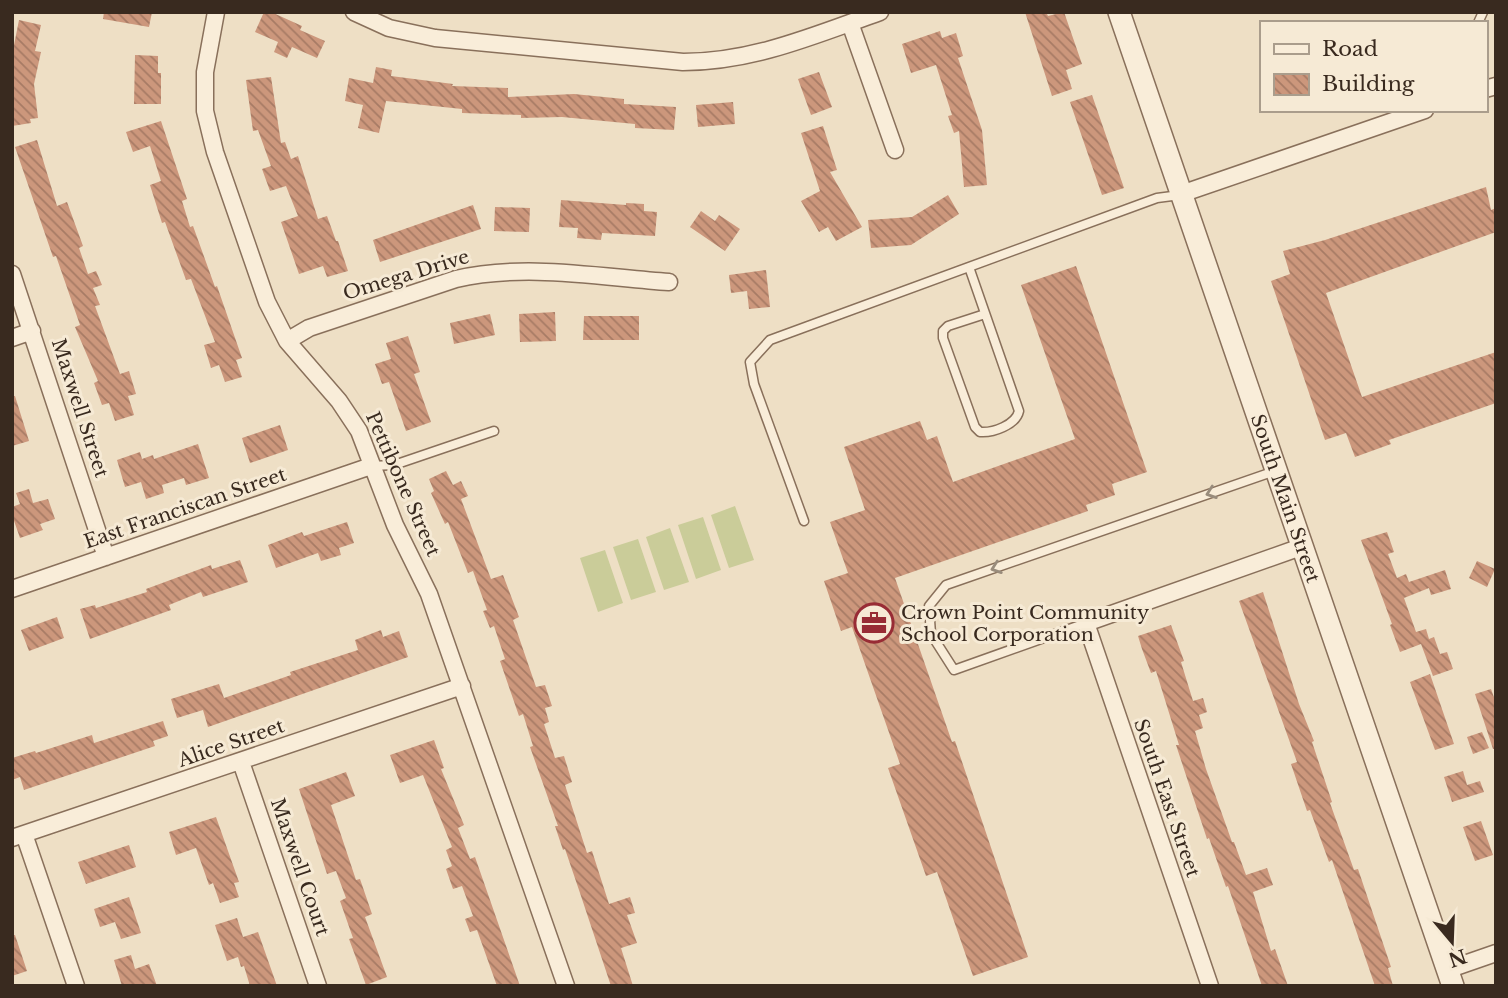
<svg xmlns="http://www.w3.org/2000/svg" width="1508" height="998" viewBox="0 0 1508 998" font-family="'Libre Baskerville',serif">
	<style>
		.grass { fill: #cacc99 }
		.building { fill: url(#building-back-hatch) }
		.lines { fill: none; stroke-linecap: round; stroke-linejoin: round }
		.service-casing { stroke: #89705b; stroke-width: 11 }
		.minor-casing { stroke: #89705b; stroke-width: 19 }
		.tertiary-casing { stroke: #89705b; stroke-width: 24 }
		.service { stroke: #f9edd9; stroke-width: 8 }
		.minor { stroke: #f9edd9; stroke-width: 16 }
		.tertiary { stroke: #f9edd9; stroke-width: 21 }
		.oneway { stroke: #998c7c }
		.labels { text-anchor: middle; dominant-baseline: central; stroke-width: 6; stroke-linejoin: round; paint-order: stroke }
		.street-label { font-size: 19px; fill: #392a1f; stroke: #f6ead5 }
		.poi-label { font-size: 19px; fill: #392a1f; stroke: #f6ead5; text-anchor: start }
	</style>
	<defs>
		<pattern id="building-back-hatch" width="6" height="6" patternUnits="userSpaceOnUse" patternTransform="scale(1.75)"><rect width="6" height="6" fill="#cc977c"/><path d="M-1 5l2 2M0 0l6 6M5-1l2 2" fill="none" stroke="#a77b65"/></pattern>
	</defs>
	<rect width="100%" height="100%" fill="#eedfc5"/>
	<path class="grass" d="M735,506L754,560L729,568L711,515Z
		M703,517L721,570L696,579L678,525Z
		M670,528L689,582L664,590L646,537Z
		M638,539L656,592L631,600L613,547Z
		M605,550L623,603L598,612L580,558Z"/>
	<path class="building" d="M104,12H152L149,27L103,19Z
		M264,12H271L302,26L300,30L325,41L317,58L292,47L287,58L274,52L278,42L255,32Z
		M1025,12H1046L1048,16L1064,12L1082,64L1066,70L1072,89L1052,96Z
		M19,20L41,25L35,51L41,52L34,84L38,118L30,119L31,123L12,126V55Z
		M940,31L942,38L956,33L963,56L958,58L982,130L987,185L964,187L959,131L954,133L948,116L952,115L936,65L911,73L902,44Z
		M135,55L158,56V73H161V104H134Z
		M376,67L392,70L391,76L453,84L452,86L508,88V97L574,94L624,99V104L676,107L674,130L635,128V124L562,117L521,118V115L462,113V109L386,101L379,133L358,128L363,105L345,101L349,78L373,83Z
		M819,72L832,107L811,115L798,79Z
		M271,77L281,143L285,142L291,159L298,156L318,219L327,216L336,241H338L348,271L327,277L323,266L299,274L281,222L298,216L286,186L270,191L262,169L271,166L258,130L253,131L246,80Z
		M1092,95L1124,188L1102,195L1070,102Z
		M733,102L735,124L698,127L696,105Z
		M161,121L187,199L182,201L190,227L193,226L215,287L217,286L242,358L236,360L242,377L225,382L219,365L211,368L204,345L215,342L191,279L186,280L165,222L162,223L150,185L161,181L150,146L133,152L126,132Z
		M823,126L837,170L830,172L862,227L836,241L828,227L819,232L801,201L820,191L801,133Z
		M37,140L57,206L67,202L83,246L79,248L88,274L96,271L102,285L93,288L100,305L95,306L120,374L129,371L136,394L128,396L134,415L115,421L109,403L102,405L94,383L98,381L75,327L80,325L56,256L53,257L15,147Z
		M1486,187L1491,210L1496,208V232L1326,293L1362,397L1496,352V403L1389,440L1391,444L1355,457L1346,433L1325,440L1271,281L1290,274L1283,251L1325,240Z
		M948,195L959,214L911,245L871,248L868,220L912,217Z
		M561,200L626,205V203L644,204V211L657,212L655,236L602,233L601,240L577,238L578,228L559,227Z
		M473,205L481,229L380,262L373,240Z
		M495,207L530,208L529,232L494,231Z
		M701,211L715,221L719,215L740,229L725,251L690,227Z
		M1076,266L1147,472L1112,484L1115,495L1086,505L1088,511L895,578L952,742L955,741L1028,957L973,976L937,872L926,876L888,768L900,764L852,627L841,631L824,581L848,573L830,522L865,510L844,447L920,421L927,440L937,436L953,482L1075,439L1021,285Z
		M766,270L770,307L749,309L747,291L731,293L729,275Z
		M555,312L556,341L520,342L519,314Z
		M490,314L495,335L454,344L450,323Z
		M584,316H639V340H583Z
		M408,336L420,372L414,374L431,422L406,431L389,382L382,384L375,364L391,359L386,343Z
		M12,396H15L29,441L12,446Z
		M280,425L288,450L250,463L242,438Z
		M198,444L209,478L186,485L184,478L162,485L164,493L146,499L141,482L125,487L117,460L140,452L142,459L153,455L154,459Z
		M446,471L453,485L461,481L468,496L461,499L491,579L503,575L519,617L513,620L536,687L545,685L552,706L545,708L549,722L544,724L555,758L564,756L572,782L565,785L587,853L592,851L609,904L630,897L635,913L627,915L637,943L621,948L633,986H611L580,893L565,849L563,850L555,826H558L530,747L533,746L523,714L519,716L500,661L505,659L494,626L490,628L483,611L487,610L473,571L468,573L448,522L445,524L431,493L434,491L429,479Z
		M29,489L33,503L48,499L55,519L40,524L43,530L20,538L12,515V507L20,504L16,493Z
		M347,522L354,543L339,548L341,555L321,561L318,553L276,568L268,545L302,532L304,536Z
		M1387,532L1394,552L1388,554L1397,578L1406,574L1409,582L1445,570L1451,589L1431,595L1429,588L1404,598L1416,632L1426,629L1429,639L1434,637L1440,654L1447,652L1453,669L1433,676L1421,644L1400,652L1390,625L1392,624L1361,540Z
		M240,560L248,582L203,597L201,592L169,605L171,610L90,639L80,609L95,605L96,608L147,592L146,589L211,565L212,569Z
		M1477,561L1495,569L1487,587L1469,578Z
		M1263,592L1299,704L1314,741L1312,742L1332,802L1330,803L1354,870L1358,869L1391,967L1388,968L1393,986H1375L1332,860L1329,862L1310,810L1307,811L1291,764L1297,762L1239,601Z
		M57,617L64,638L29,651L21,630Z
		M1171,625L1184,661L1181,662L1193,701L1203,698L1207,712L1199,715L1203,728L1195,731L1206,769L1232,842H1234L1246,875L1267,868L1273,885L1253,892L1271,951L1275,949L1288,986H1262L1228,886L1226,887L1209,838L1207,839L1176,745H1179L1156,671L1151,673L1142,649L1138,636Z
		M381,630L383,637L399,631L408,657L208,727L203,710L177,718L171,699L219,684L224,698L291,675L290,672L358,650L355,640Z
		M1430,674L1454,744L1435,750L1410,682Z
		M1491,689L1496,703V749H1493L1475,694Z
		M163,721L168,736L153,741L155,746L24,790L20,777L12,780V758L35,751L36,753L92,735L94,743Z
		M1482,732L1489,748L1473,754L1467,737Z
		M434,740L444,768L441,769L464,825L458,828L470,859L475,857L520,986H497L477,930L470,932L465,919L473,916L462,886L453,889L446,869L452,866L446,850L452,847L423,775L400,783L390,755Z
		M1463,771L1467,785L1480,781L1484,792L1452,802L1444,777Z
		M346,772L355,796L331,805L356,880L360,879L372,914L365,917L387,977L366,985L349,939L353,938L340,901L346,898L336,871L327,874L299,789Z
		M216,817L239,882L234,883L239,897L220,903L213,883L209,885L196,848L176,855L169,832Z
		M1481,821L1493,855L1475,861L1463,827Z
		M129,845L136,867L86,884L78,862Z
		M129,897L141,933L121,939L115,922L100,927L94,909Z
		M237,918L243,937L258,932L277,986H250L244,966L241,967L238,957L227,961L215,925Z
		M12,935H15L27,971L12,976Z
		M131,955L135,969L149,964L157,986H122L114,960Z"/>
	<g class="lines">
		<g class="service-casing">
			<path id="service" d="M1478,23L1483,12
				M969,267L1019,411C1016,425 993,433 980,432L975,427L943,338V331L948,326L985,314
				M371,466L394,465L494,431
				M804,521L754,384L750,362L770,340L1157,198L1180,195
				M1086,623L954,670L931,634L929,606L946,585L1275,471"/>
		</g>
		<g class="minor-casing">
			<path id="minor" d="M216,12L205,72V111L215,152L267,302L287,341L339,401L359,431L395,525L429,594L566,986
				M354,12L389,28L435,38L683,62C753,62 815,35 880,12
				M850,23L895,150
				M1485,89L1496,86
				M1181,194L1425,110
				M12,274L106,557
				M12,338L32,331
				M287,341L309,328L456,279C525,263 599,277 669,282
				M12,589L371,466
				M241,762L318,986
				M24,834L76,986
				M12,838L462,686
				M1447,970L1496,953
				M1210,986L1086,623L1301,547"/>
		</g>
		<g class="tertiary-casing">
			<g id="tertiary">
				<path id="s1" d="M1119,12L1453,986"/>
			</g>
		</g>
		<use href="#service" class="service"/>
		<use href="#minor" class="minor"/>
		<use href="#tertiary" class="tertiary"/>
	</g>
	<defs><path id="oneway-chevron" d="M-2-3.5L2.5 0L-2 3.5" fill="none" stroke-width="1.6" stroke-linecap="round" stroke-linejoin="round" transform="scale(1.75)"/></defs>
	<g class="oneway">
		<use href="#oneway-chevron" transform="translate(1211 493) rotate(161)"/>
		<use href="#oneway-chevron" transform="translate(996 568) rotate(161)"/>
	</g>
	<defs>
		<g id="office-ring" transform="scale(2.0125)"><circle r="9.5" fill="#f6ead5" stroke="#982c35" stroke-width="1.5"/><path d="M-6-3h4V-5.5h4V-3h4V5H-6ZM-1-4.5V-3h2v-1.5ZM-6 0V1H6V0Z" fill="#982c35"/></g>
	</defs>
	<g fill-rule="evenodd">
		<use href="#office-ring" x="874" y="623"/>
	</g>
	<g class="labels">
		<g class="street-label">
			<text transform="translate(406 275) rotate(-17)">Omega Drive</text>
			<text transform="translate(80 408) rotate(72)">Maxwell Street</text>
			<text transform="translate(403 484) rotate(66)">Pettibone Street</text>
			<text stroke="none"><textPath href="#s1" startOffset="514">South Main Street</textPath></text>
			<text transform="translate(185 508) rotate(-19)">East Franciscan Street</text>
			<text transform="translate(231 743) rotate(-19)">Alice Street</text>
			<text transform="translate(1167 798) rotate(71)">South East Street</text>
			<text transform="translate(300 867) rotate(71)">Maxwell Court</text>
		</g>
		<g class="poi-label">
			<text x="901" y="612">Crown Point Community<tspan x="901" dy="22">School Corporation</tspan></text>
		</g>
	</g>
	<rect width="1508" height="998" fill="none" stroke="#392a1f" stroke-width="28"/>
	<rect x="1260" y="21" width="228" height="91" fill="#f6ead5" stroke="#aa9d8c" stroke-width="2"/>
	<rect x="1274" y="44" width="35" height="10" fill="#f9edd9" stroke="#aa9d8c" stroke-width="2"/>
	<text x="1322" y="56" font-size="21" fill="#392a1f">Road</text>
	<rect x="1274" y="74" width="35" height="21" fill="url(#building-back-hatch)" stroke="#aa9d8c" stroke-width="2"/>
	<text x="1322" y="91" font-size="21" fill="#392a1f">Building</text>
	<g transform="translate(1452 942) rotate(161)" stroke="#f6ead5" stroke-width="5" paint-order="stroke">
	<path d="M0-5L12 26L0 18L-12 26Z" fill="#392a1f"/>
	<text y="-10" font-size="19" font-weight="bold" text-anchor="middle" fill="#392a1f">N</text>
	</g>
</svg>
